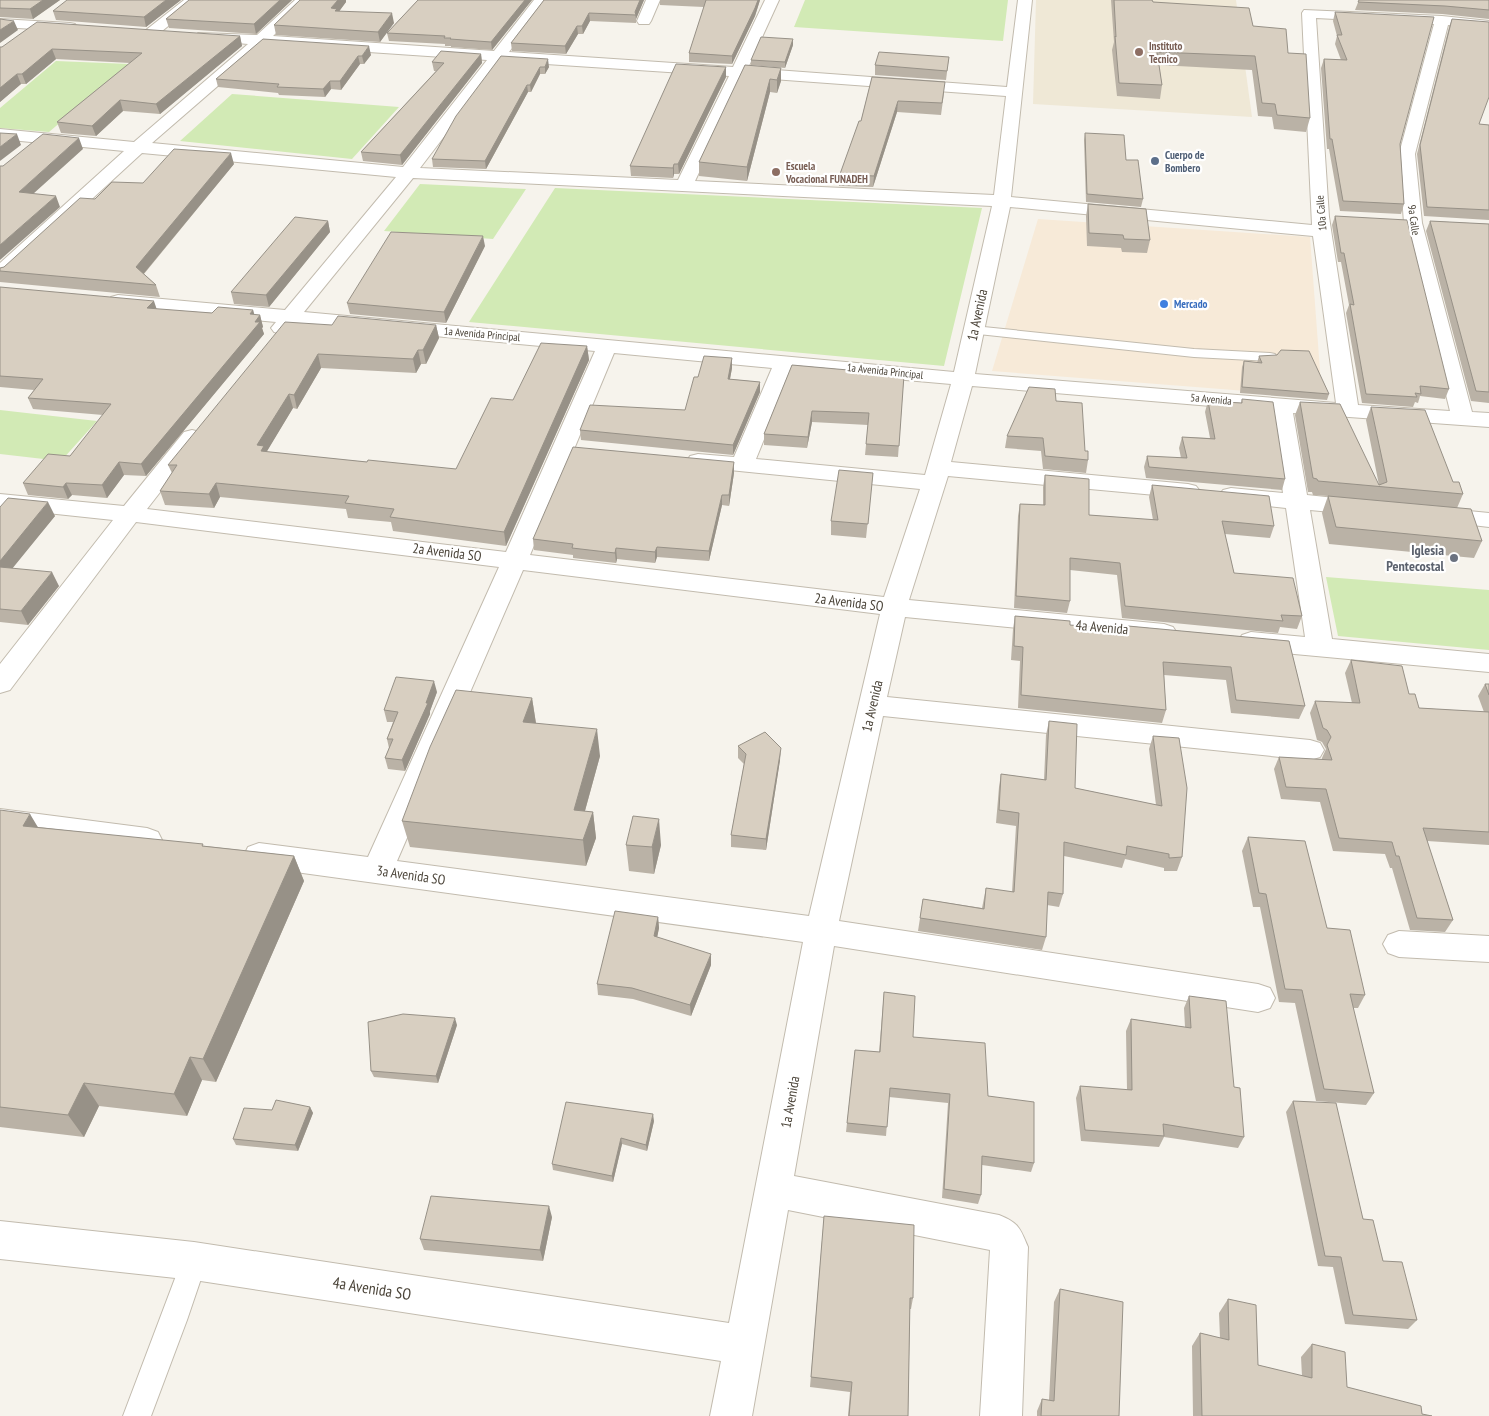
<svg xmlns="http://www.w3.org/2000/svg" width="1489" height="1416" viewBox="0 0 1489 1416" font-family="'PT Sans Narrow',sans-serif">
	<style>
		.commercial { fill: #f7ead8 }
		.education { fill: #efe8d6 }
		.green { fill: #d2eab5 }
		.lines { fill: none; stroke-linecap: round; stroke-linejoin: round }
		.service-casing { stroke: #c2bbae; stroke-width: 2 }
		.minor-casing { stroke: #c2bbae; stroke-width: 2 }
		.service { fill: #fff; fill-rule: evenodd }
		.minor { fill: #fff; fill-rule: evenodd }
		.wall { fill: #bab2a6 }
		.shaded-wall { fill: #979187 }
		.building { fill: #d8cfc1; stroke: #979187 }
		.education-dot { fill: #8d6e63; stroke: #fff; stroke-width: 2 }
		.service-dot { fill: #5c6f8a; stroke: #fff; stroke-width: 2 }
		.shop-dot { fill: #3f7fe0; stroke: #fff; stroke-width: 2 }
		.worship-dot { fill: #6b7280; stroke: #fff; stroke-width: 2 }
		.labels { text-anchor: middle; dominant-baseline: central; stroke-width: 4.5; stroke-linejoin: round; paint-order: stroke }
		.far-education-label { font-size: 11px; font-weight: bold; fill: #785e54; stroke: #fff; text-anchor: start }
		.far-service-label { font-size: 11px; font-weight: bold; fill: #4e5e75; stroke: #fff; text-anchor: start }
		.far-street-label { font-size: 11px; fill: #4b4439; stroke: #fff }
		.far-shop-label { font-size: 11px; font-weight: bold; fill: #366cbe; stroke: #fff; text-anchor: start }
		.street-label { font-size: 14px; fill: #4b4439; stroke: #fff }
		.worship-label { font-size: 14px; font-weight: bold; fill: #5b616d; stroke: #fff; text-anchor: end }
		.near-street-label { font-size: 16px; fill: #4b4439; stroke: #fff }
	</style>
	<rect width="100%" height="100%" fill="#f6f3ec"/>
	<path class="commercial" d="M1038,219L1310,237L1322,397L992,371Z"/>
	<path class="education" d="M1036,0H1236L1252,117L1033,104Z"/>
	<path class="green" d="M805,0H1008L1003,41L794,27Z
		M56,61L129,64L49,132L0,128V108Z
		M232,94L399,107L352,159L180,141Z
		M420,184L526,189L493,239L384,231Z
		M555,188L982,208L944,366L469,322Z
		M0,410L97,421L61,461L0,454Z
		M1326,577L1489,590V650L1338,636Z"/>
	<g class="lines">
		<g class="service-casing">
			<path id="service" d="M974,326L1194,349L1270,353L1275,354L1277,357L1275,360L1270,361L1194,357L969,333L967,330Z
				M194,1248L203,1252L207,1261L187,1320L151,1416H123L185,1252Z"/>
		</g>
		<g class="minor-casing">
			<path id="minor" d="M184,0H200L156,36H146L144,33L146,30Z
				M295,0H310L273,36L494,51L534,0H548L509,52L733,67L765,0H779L748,68L1007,87L1018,0H1032L1011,197L1312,225L1302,13L1304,10L1442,16L1489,21V29L1448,25L1415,154L1422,223L1472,412L1489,413V427L1293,413L1307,495L1363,501L1371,503L1375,508L1371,513L1363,515L1310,510L1332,639L1489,654V672L1251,650L1242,647L1238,641L1242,635L1251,632L1305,637L1286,508L1231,502L1223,500L1219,495L1223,490L1231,488L1283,493L1271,411L972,386L951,462L1188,484L1196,486L1200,491L1196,496L1188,498L948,476L909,600L1164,624L1173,627L1177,633L1173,639L1164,642L905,617L887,697L1310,740L1320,743L1324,750L1320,757L1310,760L883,716L839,921L1258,984L1270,988L1275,998L1270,1008L1258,1012L834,946L794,1176L999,1215C1019,1223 1020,1228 1028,1247L1022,1416H980L990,1250L788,1210L752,1416H710L721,1361L194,1280L0,1259V1221L194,1242L729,1323L803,942L259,867L248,863L244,855L248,847L259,843L368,857L499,567L136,522L10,690L0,693V664L113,520L0,508V494L124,506L184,432L192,430L200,432L203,437L147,509L506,552L595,351L295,323C288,332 285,335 274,332L271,328L276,322L118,307L111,305L108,301L111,297L118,295L285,310L396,177L142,153L7,277L0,279V263L124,151L0,139V129L134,142L248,44L203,40L198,39L196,36L198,33L257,35ZM1316,18L1434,24L1399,154L1404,223L1450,411L1358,405L1329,217ZM265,45L487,60L403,167L152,143ZM502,61L729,76L678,180L420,168ZM744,77L1006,96L994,195L695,181ZM413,178L992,206L954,372L304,312ZM1010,207L1313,236L1336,403L975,374ZM614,353L772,368L734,457L698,454L690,456L687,461L690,466L920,489L884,597L530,555ZM792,370L951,384L925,475L756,459ZM523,570L880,614L809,916L397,861Z
				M646,0H660L651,21L649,24H639L637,21Z
				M0,19L70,23L75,24L77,27L75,30L70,31L0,27Z
				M1438,508L1489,513V527L1430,520L1426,515L1430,510Z
				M0,809L147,828L158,832L162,840L158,848L147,852L0,831Z
				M1399,931L1489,936V962L1399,957L1388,953L1383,944L1388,935Z"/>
		</g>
		<use href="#service" class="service"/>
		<use href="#minor" class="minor"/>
	</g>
	<path class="wall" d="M0,0H60L33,19L0,17Z
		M181,0L146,27L56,20L53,11Z
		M189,0H292L256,34L169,28L166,19Z
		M300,0H346V2L339,11L394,23L380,42L276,35L274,25Z
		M418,0H532L492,50L451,47V46H445V44L389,41L387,33Z
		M544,0H644L636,19V23L590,21L583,34H578L566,54L512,51L511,43Z
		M660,0H760L755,16L732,64L689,62V53L704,7L660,5Z
		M1111,0H1152L1153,2L1253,26L1288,53L1310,118L1306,132L1274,129L1272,117L1258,116L1252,70L1159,65L1162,85L1160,99L1117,96L1112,50L1114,42Z
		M1359,0H1489V19L1442,14L1355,10Z
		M1335,12L1400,144L1404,204L1401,214L1340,211L1329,149H1327L1321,68L1324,59L1341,60L1335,44L1337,36L1333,21Z
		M1452,19L1479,124L1489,125V220L1424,216L1417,154L1449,27Z
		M240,36L242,46L160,114L123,111L96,136L61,133L57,122L130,63L56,59L26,84H21L0,102V47Z
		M263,39L371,55L364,64H360L341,90L331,89L325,97L279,95L278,93L218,87L216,79Z
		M793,45L785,68L751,65V60Z
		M481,54L482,63L402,165L363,161L361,152L436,71H434L432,62Z
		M501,56L549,67L545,74H540L531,92H528L486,169L433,167L432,159Z
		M949,57L946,80L875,75V65Z
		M745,65L781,68V81L777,93L770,92L747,181L699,176V162Z
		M726,67V77L679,174H674L673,178L631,176L630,166Z
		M872,77L944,93L941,115L897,112L873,187L839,186L840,174L861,121Z
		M1085,133L1126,160L1143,199L1141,207L1086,202L1084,140Z
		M234,164L144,274L156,285L160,297L0,282V268L4,267L95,199L143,183Z
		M1088,204L1150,240L1147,253L1122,252L1121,248L1087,246L1086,216Z
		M1335,216L1449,389L1445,399L1420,396L1418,403L1415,402L1413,407L1362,403L1346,313L1349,305L1341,262H1338L1332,225Z
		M328,221L330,232L269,307L234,304L231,292Z
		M1430,221L1489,224V403L1471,401L1426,231Z
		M485,246L446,323L350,314L347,303Z
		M0,287L156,309L212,313L253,310L254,315H260L263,327L262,328L264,334L146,476L124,475L107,498L72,495L68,499L28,495L23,483L70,456L103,415L33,409L28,398L34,390L0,387Z
		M332,325H436L439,338L426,364H421L416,373L321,368L297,409L293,408L266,452L367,462L456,469L513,400L587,346L589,360L506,546L393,531L391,522L348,518L346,509L220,497L214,508L165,505L160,491L172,473L168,465Z
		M1259,356L1329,394L1327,400L1240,393L1242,367L1244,361L1257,363Z
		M732,358V368L730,379L760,382V392L733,455L581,440L580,430L685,410L698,377Z
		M792,365L904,375L898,457L865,455L868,425L812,422L807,448L764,445V434Z
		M1242,399L1285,479L1282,490L1146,478L1144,467L1147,456L1181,458L1179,448L1182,437L1210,438L1205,412L1208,401L1241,403Z
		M1056,401L1085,451L1088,460L1086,473L1043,469L1041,451L1005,448L1007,436Z
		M1300,402L1379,485L1366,420L1371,407L1453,482L1463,494L1457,508L1482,541L1474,558L1329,544L1322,513L1328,496L1313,495L1312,492H1308L1295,415Z
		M734,462V473L729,506L722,505L709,561L657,557L655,563L617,559L616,563L573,558V555L534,550L533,539Z
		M873,473L866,538L831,535V521Z
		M1045,475L1089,515L1153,520L1149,497L1152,485L1274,526L1270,538L1225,534L1234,573L1302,616L1297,629L1280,627L1278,633L1122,618L1117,575L1070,570V601L1067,613L1014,608L1018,516L1020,504L1043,505V487Z
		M0,507L55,516L12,568L59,586L28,625L0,622Z
		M1015,616L1070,625L1127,630L1128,626L1289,641L1305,706L1299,719L1231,713L1226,680L1164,675L1166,710L1162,723L1018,708L1020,661L1011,660L1013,629Z
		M1351,660L1409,694L1419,708L1484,712L1478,696L1485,684H1489V845L1427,841L1453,920L1445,932L1410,930L1392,868H1390L1385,854L1333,851L1320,802L1281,799L1274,769L1279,757L1322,760V758L1326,749L1322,742L1317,740L1310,713L1315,701L1352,703L1345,673Z
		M437,692L430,711V714L405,771L388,769L385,758L389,748L387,739L393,722H387L384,710Z
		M532,698L536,723L600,756L585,811L593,812L596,838L586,866L410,847L402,821Z
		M1049,721L1075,788L1156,805L1149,749L1153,736L1182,857L1177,871H1164V868L1125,859L1122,868L1064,856L1063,894L1059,907L1047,905L1046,937L1042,950L918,931L923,899L982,908L986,888L1012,892L1016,826L996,823L999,787L1001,774L1044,780L1046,735Z
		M738,746L780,760L766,850L731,847V835L744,764L738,758Z
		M0,810L38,827L294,856L304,881L216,1082L202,1080L187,1116L99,1106L84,1137L0,1127Z
		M1248,837L1327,928L1365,995L1358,1008H1353L1374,1093L1366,1105L1316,1101L1295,1003L1279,1002L1260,907H1253L1242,851Z
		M626,845H661L654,874L629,871Z
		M658,917L659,928L657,937L711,965L691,1016L633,999L598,995L597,984Z
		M884,992L913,1037L988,1096L1034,1163L1031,1172L982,1165L981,1195L978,1204L942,1198L948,1103L889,1097L886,1136L846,1132L855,1050L879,1052Z
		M1189,996L1234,1087L1244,1137L1238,1148L1164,1137L1159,1147L1081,1141L1076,1098L1080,1086L1127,1090L1126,1031L1131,1019L1185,1027L1184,1008Z
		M457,1025L438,1083L374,1077L371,1071Z
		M1293,1101L1363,1219L1383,1261L1417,1320L1408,1329L1345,1324L1333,1267L1318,1266L1286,1112Z
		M310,1107L313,1113L298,1151L236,1145L233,1139Z
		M654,1121L647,1151L622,1144L613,1182L553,1170L552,1164Z
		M824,1216L913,1298L911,1309H910L908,1416H848L850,1392L810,1387Z
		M552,1217L543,1261L424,1250L420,1239Z
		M1060,1289L1119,1416H1037V1411L1042,1399L1049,1400L1054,1302Z
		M1228,1299L1258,1365L1302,1376L1301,1357L1312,1344L1347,1387L1422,1414L1432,1416H1193L1192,1346L1200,1333L1220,1338L1219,1313Z"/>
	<path class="shaded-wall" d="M43,0H60L33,19L30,9Z
		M166,0H181L146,27L144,17Z
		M280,0H292L256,34L254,24Z
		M338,0H346V2L338,13L331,8Z
		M525,0H532L492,50L491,42Z
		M640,0H644L636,19L635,12Z
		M758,0H760L755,16L732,64V56Z
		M392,13L394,23L380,42L378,32Z
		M589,13L590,21L583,34L582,26Z
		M14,21L18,30L0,43V30Z
		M577,26L578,34L566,54L565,46Z
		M240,36L242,46L160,114L156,104Z
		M793,39V45L785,68V62Z
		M369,46L371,55L364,64L362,56Z
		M52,49L56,59L26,84L22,74Z
		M481,54L482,63L402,165L400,155Z
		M358,56L360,64L341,90L340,81Z
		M548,59L549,67L545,74V67Z
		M540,67V74L531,92L530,85Z
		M726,67V77L679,174L678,164Z
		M781,68V81L777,93V80Z
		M17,74L21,84L0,102V88Z
		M770,79V92L747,181V167Z
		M330,81L331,89L325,97L323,89Z
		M527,85L528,92L486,169L485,161Z
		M120,100L123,111L96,136L92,126Z
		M898,101L897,112L873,187L874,176Z
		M17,134L21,145L0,161V147Z
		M79,138L83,149L23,203L19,192Z
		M231,153L234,164L140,278L136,267Z
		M674,164V174L673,178V168Z
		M56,196L60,207L0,260V245Z
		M328,221L330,232L269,307L266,295Z
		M483,236L485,246L446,323L444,312Z
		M154,301L158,313L147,308Z
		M253,310L256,320L260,315L263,327L262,328L264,334L146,476L141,464Z
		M436,325L439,338L426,364L423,350Z
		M587,346L589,360L506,546L504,532Z
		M418,350L421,364L416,373L413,359Z
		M318,354L321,368L297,409L294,395Z
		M732,358V368L728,389V379Z
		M760,382V392L733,455V445Z
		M289,394L293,408L266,453L268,460L257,445Z
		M812,411V422L807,448L808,437Z
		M119,462L124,475L107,498L102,485Z
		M734,462V473L729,506V495Z
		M66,483L72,495L68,499L63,487Z
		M216,483L220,497L214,508L209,494Z
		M722,495V505L709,561V551Z
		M48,502L55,516L3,580L0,575V561Z
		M657,547V557L655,563V552Z
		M616,548L617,559L616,563L615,553Z
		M52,572L59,586L28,625L21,611Z
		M434,681L437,692L430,711V714L405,771L402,760Z
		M532,698L536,724L523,722Z
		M597,729L600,756L578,836L574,810Z
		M781,748L780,760L766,850V839Z
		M593,812L596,838L586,866L583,840Z
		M30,814L45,839L23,826Z
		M659,819L661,845L654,874L652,847Z
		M294,856L304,881L216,1082L203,1059Z
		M658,917L659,928L655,948L654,936Z
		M711,954V965L691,1016L690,1005Z
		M455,1018L457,1025L438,1083L436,1076Z
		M190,1057L202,1080L187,1116L174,1094Z
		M84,1083L99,1106L84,1137L68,1115Z
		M310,1107L313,1113L298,1151L295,1145Z
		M653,1114L654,1121L647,1151L646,1145Z
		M621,1138L622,1144L613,1182L612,1176Z
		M549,1206L552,1217L543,1261L540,1250Z"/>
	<path class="building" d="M0,0H43L30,9L0,8Z
		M67,0H166L144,17L53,11Z
		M189,0H280L254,24L166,19Z
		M300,0H338L331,8L337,9L335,11L392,13L378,32L274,25Z
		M418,0H525L491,42L450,39L451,38H444L445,36L387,33Z
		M544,0H640L635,12L636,15L589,13L582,26H577L565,46L511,43Z
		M706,0H758L755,8L732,56L689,53Z
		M1114,0H1152L1153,2L1249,8L1253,26L1286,29L1288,53L1306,54L1310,118L1277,115L1275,104L1262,103L1255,56L1157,52L1162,85L1119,83L1115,36L1116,37Z
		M1359,0H1489V10L1445,6L1358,2Z
		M1335,12L1434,17L1400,144L1404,204L1343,201L1332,139H1330L1324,59L1347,60L1337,35H1342Z
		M0,19L14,21L0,30Z
		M1452,19L1489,22V97L1479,124L1489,125V210L1427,207L1420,145Z
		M37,22L240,36L156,104L120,100L92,126L57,122L142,53L52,49L22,74H17L0,88V47H2Z
		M761,37L793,39L785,62L751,60Z
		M263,39L369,46L362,56H358L340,81H330L323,89L277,87L279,84L216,79Z
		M441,51L481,54L400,155L361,152L444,63L432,62Z
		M879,52L949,57L947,71L875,65Z
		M501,56L548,59L545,67H540L530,85H527L485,161L432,159L456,116Z
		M676,64L726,67L678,164H674L673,168L630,166Z
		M745,65L781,68L777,80L770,79L747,167L699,162Z
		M872,77L945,82L942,103L898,101L874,176L840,174L859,121H861Z
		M0,133L17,134L0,147Z
		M1085,133L1124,135L1126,160H1138L1143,199L1087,194Z
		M43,134L79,138L19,192L56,196L0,245V166H3Z
		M174,149L231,153L136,267L156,285L0,271V268L4,267L80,198L95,199L112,182L143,183Z
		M1088,204L1146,209L1150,240L1124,239L1123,235L1089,233Z
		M1335,216L1407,220L1449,389L1420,386L1421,394L1415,393L1417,397L1366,394L1350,304L1354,305L1344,253H1341Z
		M295,217L328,221L266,295L231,292Z
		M1430,221L1489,224V392L1476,391Z
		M391,232L483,236L444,312L347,303Z
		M0,287L154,301L147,308L212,313L218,307L253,310L250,314L260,315L255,322H260L141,464L119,462L102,485L66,483L63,487L23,483L48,454L70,456L111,404L28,398L43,379L0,376Z
		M338,316L436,325L423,350H418L413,359L318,354L294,395L289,394L257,445L264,446L261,451L367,462L368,460L456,469L491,398L513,400L541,343L587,346L504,532L390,517L394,509L345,503L349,496L216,483L209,494L160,491L177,465H168L285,322L332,325Z
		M1281,350L1309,351L1329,394L1242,387L1244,361L1262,363L1259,356L1277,355Z
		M704,356L732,358L728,379L760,382L733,445L580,430L590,405L685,410L694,377H698Z
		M792,365L904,375L899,446L866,444L869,413L812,411L808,437L764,434Z
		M1029,387L1055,389L1056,401L1082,403L1085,451H1088V460L1045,456L1043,438L1007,436Z
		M1242,399L1273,402L1285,479L1149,467L1147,456L1187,458L1182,437L1215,439L1208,401L1242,403Z
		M1300,402L1340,404L1379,485L1387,482L1371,407L1425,410L1453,482H1459L1463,494L1318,481L1317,479L1313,478Z
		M573,447L734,462L729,495H722L709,551L657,547L655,552L616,548L615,553L572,548L573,544L533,539Z
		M839,470L873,473L868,524L831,521Z
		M1045,475L1089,479V515L1158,520L1152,485L1269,496L1274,526L1222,521L1234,573L1293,578L1302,616L1281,615L1283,621L1125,606L1120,563L1070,558V601L1016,596L1020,504L1045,505Z
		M1328,496L1471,509L1482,541L1336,527Z
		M8,498L48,502L0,561V507Z
		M0,567L52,572L21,611L0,609Z
		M1015,616L1070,621V625L1128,630V626L1289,641L1305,706L1236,700L1231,667L1163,662L1166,710L1021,695L1023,647L1014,646Z
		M1351,660L1402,666L1409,694H1415L1419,708L1489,712V832L1423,828L1453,920L1417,918L1399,856H1396L1392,842L1339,838L1326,789L1286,787L1279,757L1332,760L1327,745L1331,737L1327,730L1323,728L1315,701L1360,703Z
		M396,677L434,681L426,703H428L402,760L385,758L393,739H387L398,712L384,710Z
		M1485,684H1489V695Z
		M456,690L532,698L523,722L597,729L574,810L593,812L583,840L402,821L430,747Z
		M1049,721L1077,724L1075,788L1162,806L1153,736L1179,738L1187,788L1182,857L1169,858V854L1127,846L1126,855L1064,842L1063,894L1048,892L1046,937L920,918L923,899L984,909L986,888L1014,892L1019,813L999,810L1001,774L1046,780Z
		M765,732L781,748L766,839L731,835L746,754L738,746Z
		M0,810L30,814L23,826L203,844L202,846L294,856L203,1059L190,1057L174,1094L84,1083L68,1115L0,1107Z
		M633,816L659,819L652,847L626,845Z
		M1248,837L1305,841L1327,928L1350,930L1365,995L1350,994L1374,1093L1324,1089L1302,990L1285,989L1266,894L1259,893Z
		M615,911L658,917L654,936L711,954L690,1005L632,988L597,984Z
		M884,992L915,996L913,1037L985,1043L988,1096L1034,1102V1163L982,1156L981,1195L944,1189L950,1094L890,1088L887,1127L847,1123L855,1050L880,1052Z
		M1189,996L1226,1001L1234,1087L1240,1088L1244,1137L1163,1124L1164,1136L1085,1130L1080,1086L1132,1090L1131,1019L1191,1028Z
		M403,1014L455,1018L436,1076L371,1071L368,1022Z
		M276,1100L310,1107L295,1145L233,1139L244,1108L272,1110Z
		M1293,1101L1336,1103L1363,1219L1373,1220L1383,1261L1402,1262L1417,1320L1353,1315L1341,1257L1325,1256Z
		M566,1102L653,1114L646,1145L621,1138L612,1176L552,1164Z
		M431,1196L549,1206L540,1250L420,1239Z
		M824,1216L914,1225L913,1298H910L908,1416H849L852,1382L811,1377Z
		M1060,1289L1123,1302L1119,1416H1041L1042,1399L1054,1401Z
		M1228,1299L1256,1305L1258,1365L1312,1378V1344L1345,1352L1347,1387L1421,1406L1422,1414L1432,1416H1202L1200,1333L1229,1340Z"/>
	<g class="education-dot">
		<circle cx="1139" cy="52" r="5"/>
		<circle cx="776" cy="172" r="5"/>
	</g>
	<circle class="service-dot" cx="1155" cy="161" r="5"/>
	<circle class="shop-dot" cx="1164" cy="304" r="5"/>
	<circle class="worship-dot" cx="1454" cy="558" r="5"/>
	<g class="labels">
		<g class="far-education-label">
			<text x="1149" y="46">Instituto<tspan x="1149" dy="13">Tecnico</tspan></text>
			<text x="786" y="166">Escuela<tspan x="786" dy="13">Vocacional FUNADEH</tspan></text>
		</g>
		<g class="far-service-label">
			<text x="1165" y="155">Cuerpo de<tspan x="1165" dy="13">Bombero</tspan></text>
		</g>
		<g class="far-street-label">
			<text transform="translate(1321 213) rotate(-95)">10a Calle</text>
			<text transform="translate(1414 220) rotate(81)">9a Calle</text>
			<text transform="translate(482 334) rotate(5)">1a Avenida Principal</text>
			<text transform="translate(885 371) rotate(6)">1a Avenida Principal</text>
			<text transform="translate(1211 399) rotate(5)">5a Avenida</text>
		</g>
		<g class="far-shop-label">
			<text x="1174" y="304">Mercado</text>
		</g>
		<g class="street-label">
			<text transform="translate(977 315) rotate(-78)">1a Avenida</text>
			<text transform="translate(447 552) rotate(7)">2a Avenida SO</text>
			<text transform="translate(849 602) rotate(7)">2a Avenida SO</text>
			<text transform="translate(1102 627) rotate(5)">4a Avenida</text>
			<text transform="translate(872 706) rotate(-77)">1a Avenida</text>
			<text transform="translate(411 875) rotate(8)">3a Avenida SO</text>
			<text transform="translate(790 1102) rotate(-80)">1a Avenida</text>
		</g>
		<g class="worship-label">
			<text x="1444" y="550">Iglesia<tspan x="1444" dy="16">Pentecostal</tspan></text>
		</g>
		<g class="near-street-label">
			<text transform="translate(372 1288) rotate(9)">4a Avenida SO</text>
		</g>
	</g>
</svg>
